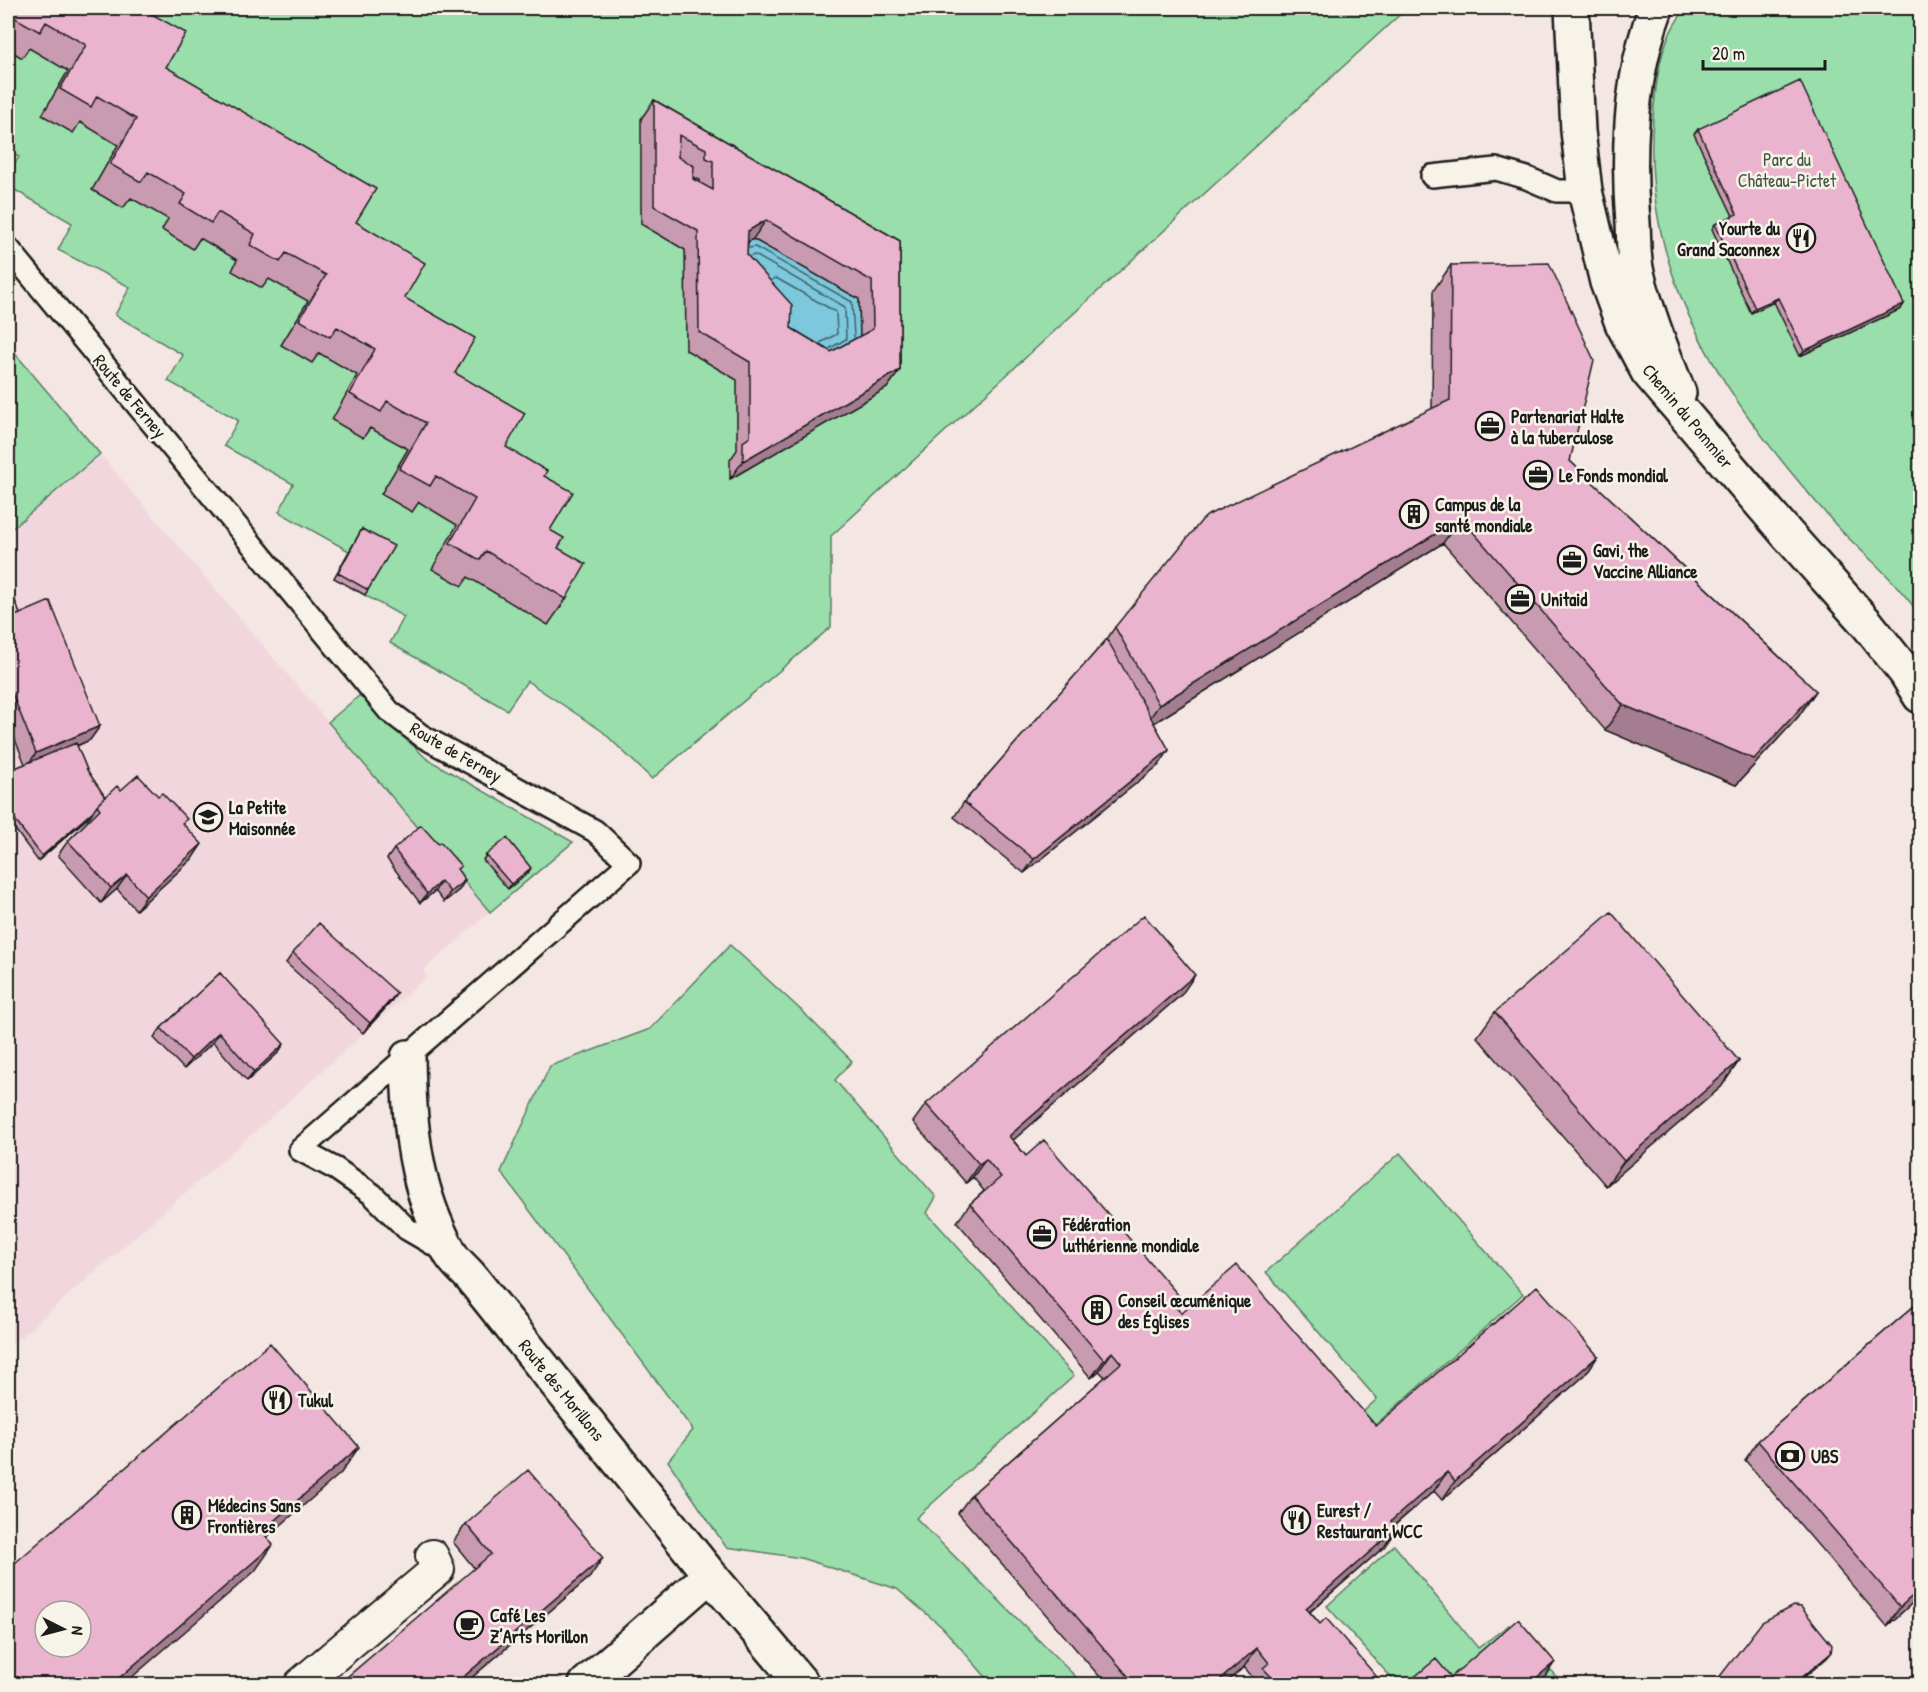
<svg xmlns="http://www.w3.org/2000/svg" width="1928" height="1692" viewBox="0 0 1928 1692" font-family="'Patrick Hand',sans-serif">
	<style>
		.built { fill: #f1d7dd }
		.green { fill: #99deab; stroke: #5a7d64; stroke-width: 1.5 }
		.water { fill: #7cc8dc; stroke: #56838f; stroke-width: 1.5 }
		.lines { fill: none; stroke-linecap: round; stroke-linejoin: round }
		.shore { stroke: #426169; stroke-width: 1.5 }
		.service-casing { stroke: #1c1c1c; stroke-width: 26 }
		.pedestrian-casing { stroke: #1c1c1c; stroke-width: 36 }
		.minor-casing { stroke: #1c1c1c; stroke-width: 38 }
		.tertiary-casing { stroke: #1c1c1c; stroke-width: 38 }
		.service { stroke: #f7f3e8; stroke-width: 21 }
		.pedestrian { stroke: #f7f3e8; stroke-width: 32 }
		.minor { stroke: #f7f3e8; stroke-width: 33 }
		.tertiary { stroke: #f7f3e8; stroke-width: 33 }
		.wall { fill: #c99bb1; stroke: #1c1c1c; stroke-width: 1.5; fill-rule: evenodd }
		.shaded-wall { fill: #a47e90; stroke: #1c1c1c; stroke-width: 1.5 }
		.building { fill: #eab4ce; stroke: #1c1c1c; stroke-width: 1.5; fill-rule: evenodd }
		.labels { text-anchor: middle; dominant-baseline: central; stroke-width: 5; stroke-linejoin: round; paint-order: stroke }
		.park-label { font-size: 18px; fill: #425647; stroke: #f7f3e8 }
		.poi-label { font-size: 18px; font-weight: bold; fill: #1c1c1c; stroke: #f7f3e8; text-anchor: start }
		.street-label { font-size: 18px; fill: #1c1c1c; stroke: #f7f3e8 }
	</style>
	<rect width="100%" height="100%" fill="#f4e6e3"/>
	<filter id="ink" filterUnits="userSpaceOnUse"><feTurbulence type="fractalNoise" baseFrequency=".0167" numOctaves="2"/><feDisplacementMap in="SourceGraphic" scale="12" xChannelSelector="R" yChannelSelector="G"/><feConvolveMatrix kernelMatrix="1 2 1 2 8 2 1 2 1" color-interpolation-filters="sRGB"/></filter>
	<g filter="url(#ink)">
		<path class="built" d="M100,454L490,912L424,970L426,977L257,1130L8,1348V532Z"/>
		<path class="green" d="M8,8H1407L831,536V627L652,779L602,731L527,681L507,710L390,643L404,617L334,578L349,551L279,512L293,484L224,446L238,420L168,381L183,355L115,315L130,287L58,250L72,223L8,186V175L19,157L8,151Z
			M1687,8H1920V615C1912,604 1903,593 1894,583C1876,563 1855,546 1836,525C1732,407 1640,285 1653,118C1656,81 1660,36 1687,8Z
			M8,345L100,454L8,532Z
			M360,695L427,759L573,842L490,912L328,722Z
			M730,945L802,1011L852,1061L835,1080L936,1197L927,1213L1074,1376L916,1518L1083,1684H992L942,1627L897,1589L801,1558L726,1547L668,1461L693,1430L501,1172L550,1066L650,1029Z
			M1400,1153L1523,1294L1364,1435L1352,1422L1377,1399L1266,1272Z
			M1394,1545L1478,1648L1509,1625L1563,1684H1397L1327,1606Z"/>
		<path class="water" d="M753,239L859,299L860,347L818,370L735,250Z"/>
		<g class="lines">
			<path class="shore" d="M749,248L755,247L852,302L854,337
				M751,256L755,255L845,307L846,339L829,349
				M772,280L776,278L836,312L837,334L820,343"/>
			<g class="service-casing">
				<path id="service" d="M1432,176L1496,169L1527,178L1557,191H1585
					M8,248L389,711L422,736L595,831L629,863L300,1150L336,1169L372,1194L407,1229L450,1254"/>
			</g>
			<g class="pedestrian-casing">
				<path id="pedestrian" d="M301,1684L438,1569L432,1556"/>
			</g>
			<g class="minor-casing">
				<path id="minor" d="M408,1057C409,1126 415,1191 450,1253C454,1261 464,1269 471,1277L710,1575L802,1684
					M586,1684L710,1575"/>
			</g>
			<g class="tertiary-casing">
				<path id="tertiary" d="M1572,8L1578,131L1585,191L1607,282L1622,323L1648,372L1787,534L1868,625L1906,673L1920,696
					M1656,8C1630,76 1627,150 1633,223C1634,239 1633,257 1637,273C1647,313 1663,354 1679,393"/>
			</g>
			<use href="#service" class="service"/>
			<use href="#pedestrian" class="pedestrian"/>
			<use href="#minor" class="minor"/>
			<use href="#tertiary" class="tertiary"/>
		</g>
		<path class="wall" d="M11,8H141L166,67L356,222L405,298L506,447L544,476L550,530L558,548L566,599L548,625L468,577L462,586L432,569L457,525L419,502L412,512L381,494L408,449L370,428L363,438L332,420L357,375L319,353L312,363L281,345L308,301L269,279L262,288L232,271L237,260L200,238L193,249L162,230L168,219L131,198L123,208L92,190L118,145L80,122L73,133L42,115L68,71L29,48L22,58L8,49V13Z
			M654,100L900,241V370L887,388L730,479V460L737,450V380L686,350L685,250L641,224V119ZM693,177L700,180V183L693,179ZM753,239L859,299L860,336L831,352L791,328L747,255L748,242Z
			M1698,129L1901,309L1800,356L1774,302L1751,313L1712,229L1715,224L1733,216L1694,134Z
			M1451,265L1570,461L1816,691L1798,717L1736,785L1605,730L1443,543L1154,723L1169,750L1159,765L1024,873L954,817L964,802L1107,639L1115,627L1432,409L1433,291Z
			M362,529L368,590L365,595L334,578Z
			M8,583L20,614L100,726L90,740L77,746L87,770L105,797L121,790L183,824L192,859L136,910L117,889L101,903L58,855L68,841L88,821L87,819L90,816L38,861L14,828L8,815V771L25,764L8,722Z
			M394,849L458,871L465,880L459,890L444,902L435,891L420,903L387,859Z
			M486,855L528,873L508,889L483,860Z
			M293,953L390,1003L363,1033L286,963Z
			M220,973L278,1053L247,1081L213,1042L184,1069L154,1038L161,1028Z
			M1182,994L1013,1140L1026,1156L1179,1296L1173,1305L1181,1313L1376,1426L1598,1356L1585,1375L1442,1500L1434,1491L1395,1525L1397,1528L1384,1547L1310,1612L1320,1624L1383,1684H1251L1255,1680L1244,1667L1224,1684H1106L958,1513L971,1495L1105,1377L1099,1371L1091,1378L957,1222L970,1204L984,1191L973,1177L966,1183L913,1122L926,1104Z
			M1495,1012L1739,1061L1721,1087L1606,1186L1477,1037Z
			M1920,1301V1596L1887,1626L1745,1460L1758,1441Z
			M466,1524L590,1577L464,1684H339L475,1569L453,1542Z"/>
		<path class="shaded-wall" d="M766,220L753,239L735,250L748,231Z
			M1778,298L1774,302L1751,313L1755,308Z
			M1904,304L1901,309L1800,356L1804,351Z
			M900,370L887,388L730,479L743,461Z
			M1461,518L1443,543L1141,731L1159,705Z
			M1816,691L1798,717L1736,785L1605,730L1623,705Z
			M100,726L90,740L26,767L36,753Z
			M1169,750L1159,765L1024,873L1034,859Z
			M93,811L90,816L38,861L42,856Z
			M202,844L192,859L136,910L146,896Z
			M531,868L528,873L508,889L511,884Z
			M127,875L117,889L101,903L111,888Z
			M465,880L459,890L444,902L450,892Z
			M441,881L435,891L420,903L427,894Z
			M1195,975L1182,994L996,1155L1009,1136Z
			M397,993L390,1003L363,1033L370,1023Z
			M219,1032L213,1042L184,1069L191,1059Z
			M284,1044L278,1053L247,1081L254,1072Z
			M1739,1061L1721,1087L1606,1186L1624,1161Z
			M986,1159L973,1177L966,1183L979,1164Z
			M1112,1352L1099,1371L1091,1378L1104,1360Z
			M1598,1356L1585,1375L1442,1500L1455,1481Z
			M359,1447L341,1473L244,1557L262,1531Z
			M1447,1472L1434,1491L1378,1539L1391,1521Z
			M1397,1528L1384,1547L1293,1626L1306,1608Z
			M273,1545L255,1571L124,1684H112Z
			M603,1558L590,1577L464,1684H455Z
			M1920,1589V1596L1887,1626L1900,1607Z
			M1257,1648L1244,1667L1224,1684H1215Z
			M1831,1653L1827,1658L1796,1684H1794Z
			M1555,1662L1545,1676L1535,1684H1529Z"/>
		<path class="building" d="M14,8H141L186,33L166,67L376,189L356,222L425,263L405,298L475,338L455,373L525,413L506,447L547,471L544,476L573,492L550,530L564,538L558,548L586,564L566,599L486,551L480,560L450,543L475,499L436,476L430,486L399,469L426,423L387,401L381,412L350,394L375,349L337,327L330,337L299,320L326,275L286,253L280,262L250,245L255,234L218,212L211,223L180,204L186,194L148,172L141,182L110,164L136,119L97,96L91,107L60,89L86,45L46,22L40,32L10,15Z
			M1800,81L1904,304L1804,351L1778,298L1755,308L1715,224L1737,214L1698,129Z
			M654,100L900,241V370L743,461V442L750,437V362L699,332L698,231L654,206ZM679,135L706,149V158L713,161V190L693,179L694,166L678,157ZM766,220L872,281L873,329L831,352L791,328L792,305L747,255L748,231Z
			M1549,263L1594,360L1570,461L1816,691L1754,759L1623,705L1461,518L1159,705L1115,627L1202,520L1208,515L1450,400L1451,265Z
			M362,529L394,546L368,590L338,573Z
			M8,582L20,614L8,619Z
			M50,601L100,726L36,753L8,683V619Z
			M1107,639L1169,750L1034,859L964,802Z
			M76,743L87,770L105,797L97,805L93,811L42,856L17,823L8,803V771Z
			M138,775L158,796L162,793L187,819L182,823L202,844L146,896L127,875L111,888L68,841L100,809L97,805L117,786L121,790Z
			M421,825L438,844L440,842L461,866L457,869L465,880L450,892L441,881L427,894L394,849Z
			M507,838L531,868L511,884L486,855Z
			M1611,912L1739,1061L1624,1161L1495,1012Z
			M1144,915L1195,975L1009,1136L1026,1156L1044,1140L1179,1296L1172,1303L1181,1313L1237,1265L1376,1426L1537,1286L1598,1356L1455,1481L1447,1472L1391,1521L1397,1528L1306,1608L1320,1624L1326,1618L1383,1684H1278L1263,1668L1269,1663L1257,1648L1215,1684H1135L971,1495L1121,1363L1112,1352L1104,1360L970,1204L1001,1177L986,1159L979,1164L926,1104Z
			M319,923L397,993L370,1023L293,953Z
			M220,973L284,1044L254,1072L219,1032L191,1059L161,1028Z
			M1920,1301V1589L1900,1607L1758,1441Z
			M270,1343L359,1447L262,1531L273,1545L112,1684H8V1569ZM45,1611H81V1647H45Z
			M528,1470L603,1558L455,1684H339L491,1554L466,1524Z
			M1793,1606L1801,1607L1832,1645L1831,1653L1794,1684H1714L1762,1622Z
			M1518,1619L1555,1662L1529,1684H1406L1436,1659L1451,1677Z"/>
	</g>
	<defs>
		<g id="restaurant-ring" transform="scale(1.5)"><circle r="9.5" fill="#f7f3e8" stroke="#1c1c1c" stroke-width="1.5"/><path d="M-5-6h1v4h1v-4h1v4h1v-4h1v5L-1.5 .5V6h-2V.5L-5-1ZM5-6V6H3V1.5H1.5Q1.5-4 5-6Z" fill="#1c1c1c"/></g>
		<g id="office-ring" transform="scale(1.5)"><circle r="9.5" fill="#f7f3e8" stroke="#1c1c1c" stroke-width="1.5"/><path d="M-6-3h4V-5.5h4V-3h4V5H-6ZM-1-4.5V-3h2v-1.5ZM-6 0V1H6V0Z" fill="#1c1c1c"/></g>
		<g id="building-ring" transform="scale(1.5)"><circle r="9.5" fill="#f7f3e8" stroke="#1c1c1c" stroke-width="1.5"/><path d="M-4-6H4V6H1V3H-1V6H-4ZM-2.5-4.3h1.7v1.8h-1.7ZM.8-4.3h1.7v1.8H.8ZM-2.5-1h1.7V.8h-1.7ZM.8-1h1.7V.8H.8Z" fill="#1c1c1c"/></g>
		<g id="school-ring" transform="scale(1.5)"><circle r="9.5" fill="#f7f3e8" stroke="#1c1c1c" stroke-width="1.5"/><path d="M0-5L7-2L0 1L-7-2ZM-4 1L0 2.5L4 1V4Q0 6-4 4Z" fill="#1c1c1c"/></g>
		<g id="bank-ring" transform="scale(1.5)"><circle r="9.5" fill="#f7f3e8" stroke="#1c1c1c" stroke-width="1.5"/><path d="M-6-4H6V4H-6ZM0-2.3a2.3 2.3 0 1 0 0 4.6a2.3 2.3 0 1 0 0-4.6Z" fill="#1c1c1c"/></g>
		<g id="cafe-ring" transform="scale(1.5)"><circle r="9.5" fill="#f7f3e8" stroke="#1c1c1c" stroke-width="1.5"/><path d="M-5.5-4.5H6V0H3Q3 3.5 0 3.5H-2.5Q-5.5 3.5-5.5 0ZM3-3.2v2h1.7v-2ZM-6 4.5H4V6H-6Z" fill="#1c1c1c"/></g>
	</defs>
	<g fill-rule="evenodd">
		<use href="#restaurant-ring" x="1801" y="238"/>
		<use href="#office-ring" x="1490" y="426"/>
		<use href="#office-ring" x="1538" y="475"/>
		<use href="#building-ring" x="1414" y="514"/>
		<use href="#office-ring" x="1572" y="560"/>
		<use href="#office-ring" x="1520" y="599"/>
		<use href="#school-ring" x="208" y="817"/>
		<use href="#office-ring" x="1042" y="1234"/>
		<use href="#building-ring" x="1097" y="1310"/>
		<use href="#restaurant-ring" x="277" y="1400"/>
		<use href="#bank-ring" x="1790" y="1456"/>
		<use href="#building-ring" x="187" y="1515"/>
		<use href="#restaurant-ring" x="1296" y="1520"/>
		<use href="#cafe-ring" x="469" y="1625"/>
	</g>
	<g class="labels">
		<g class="park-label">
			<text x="1787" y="159">Parc du<tspan x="1787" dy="21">Château-Pictet</tspan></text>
		</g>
		<g class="poi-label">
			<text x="1780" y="228" text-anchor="end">Yourte du<tspan x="1780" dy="21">Grand Saconnex</tspan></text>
			<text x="1511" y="416">Partenariat Halte<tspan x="1511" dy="21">à la tuberculose</tspan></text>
			<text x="1559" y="475">Le Fonds mondial</text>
			<text x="1435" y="504">Campus de la<tspan x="1435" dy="21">santé mondiale</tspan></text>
			<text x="1593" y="550">Gavi, the<tspan x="1593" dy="21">Vaccine Alliance</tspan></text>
			<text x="1541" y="599">Unitaid</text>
			<text x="229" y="807">La Petite<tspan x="229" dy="21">Maisonnée</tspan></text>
			<text x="1063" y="1224">Fédération<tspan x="1063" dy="21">luthérienne mondiale</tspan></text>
			<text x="1118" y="1300">Conseil œcuménique<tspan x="1118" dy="21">des Églises</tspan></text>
			<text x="298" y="1400">Tukul</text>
			<text x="1811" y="1456">UBS</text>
			<text x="208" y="1505">Médecins Sans<tspan x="208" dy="21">Frontières</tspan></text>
			<text x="1317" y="1510">Eurest /<tspan x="1317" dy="21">Restaurant WCC</tspan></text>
			<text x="490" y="1615">Café Les<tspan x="490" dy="21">Z’Arts Morillon</tspan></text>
		</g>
		<g class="street-label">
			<text transform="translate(130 396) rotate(50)">Route de Ferney</text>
			<text transform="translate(1688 416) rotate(50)">Chemin du Pommier</text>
			<text transform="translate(456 752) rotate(30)">Route de Ferney</text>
			<text transform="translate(562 1390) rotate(51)">Route des Morillons</text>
		</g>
	</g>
	<rect width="1928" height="1692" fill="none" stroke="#f7f3e8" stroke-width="30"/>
	<rect x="15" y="15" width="1898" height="1662" fill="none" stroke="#1c1c1c" stroke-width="2" filter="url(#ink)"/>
	<g transform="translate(63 1629) rotate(96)"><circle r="28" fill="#f7f3e8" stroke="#9f9d96" stroke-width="1.5"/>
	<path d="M0-4.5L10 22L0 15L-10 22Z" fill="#1c1c1c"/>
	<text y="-9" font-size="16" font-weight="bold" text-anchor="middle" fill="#1c1c1c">N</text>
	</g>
	<path d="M1703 60v9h122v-9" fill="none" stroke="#1c1c1c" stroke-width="3"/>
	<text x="1712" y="60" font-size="18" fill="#1c1c1c" stroke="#f7f3e8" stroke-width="4.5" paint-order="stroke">20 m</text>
</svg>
